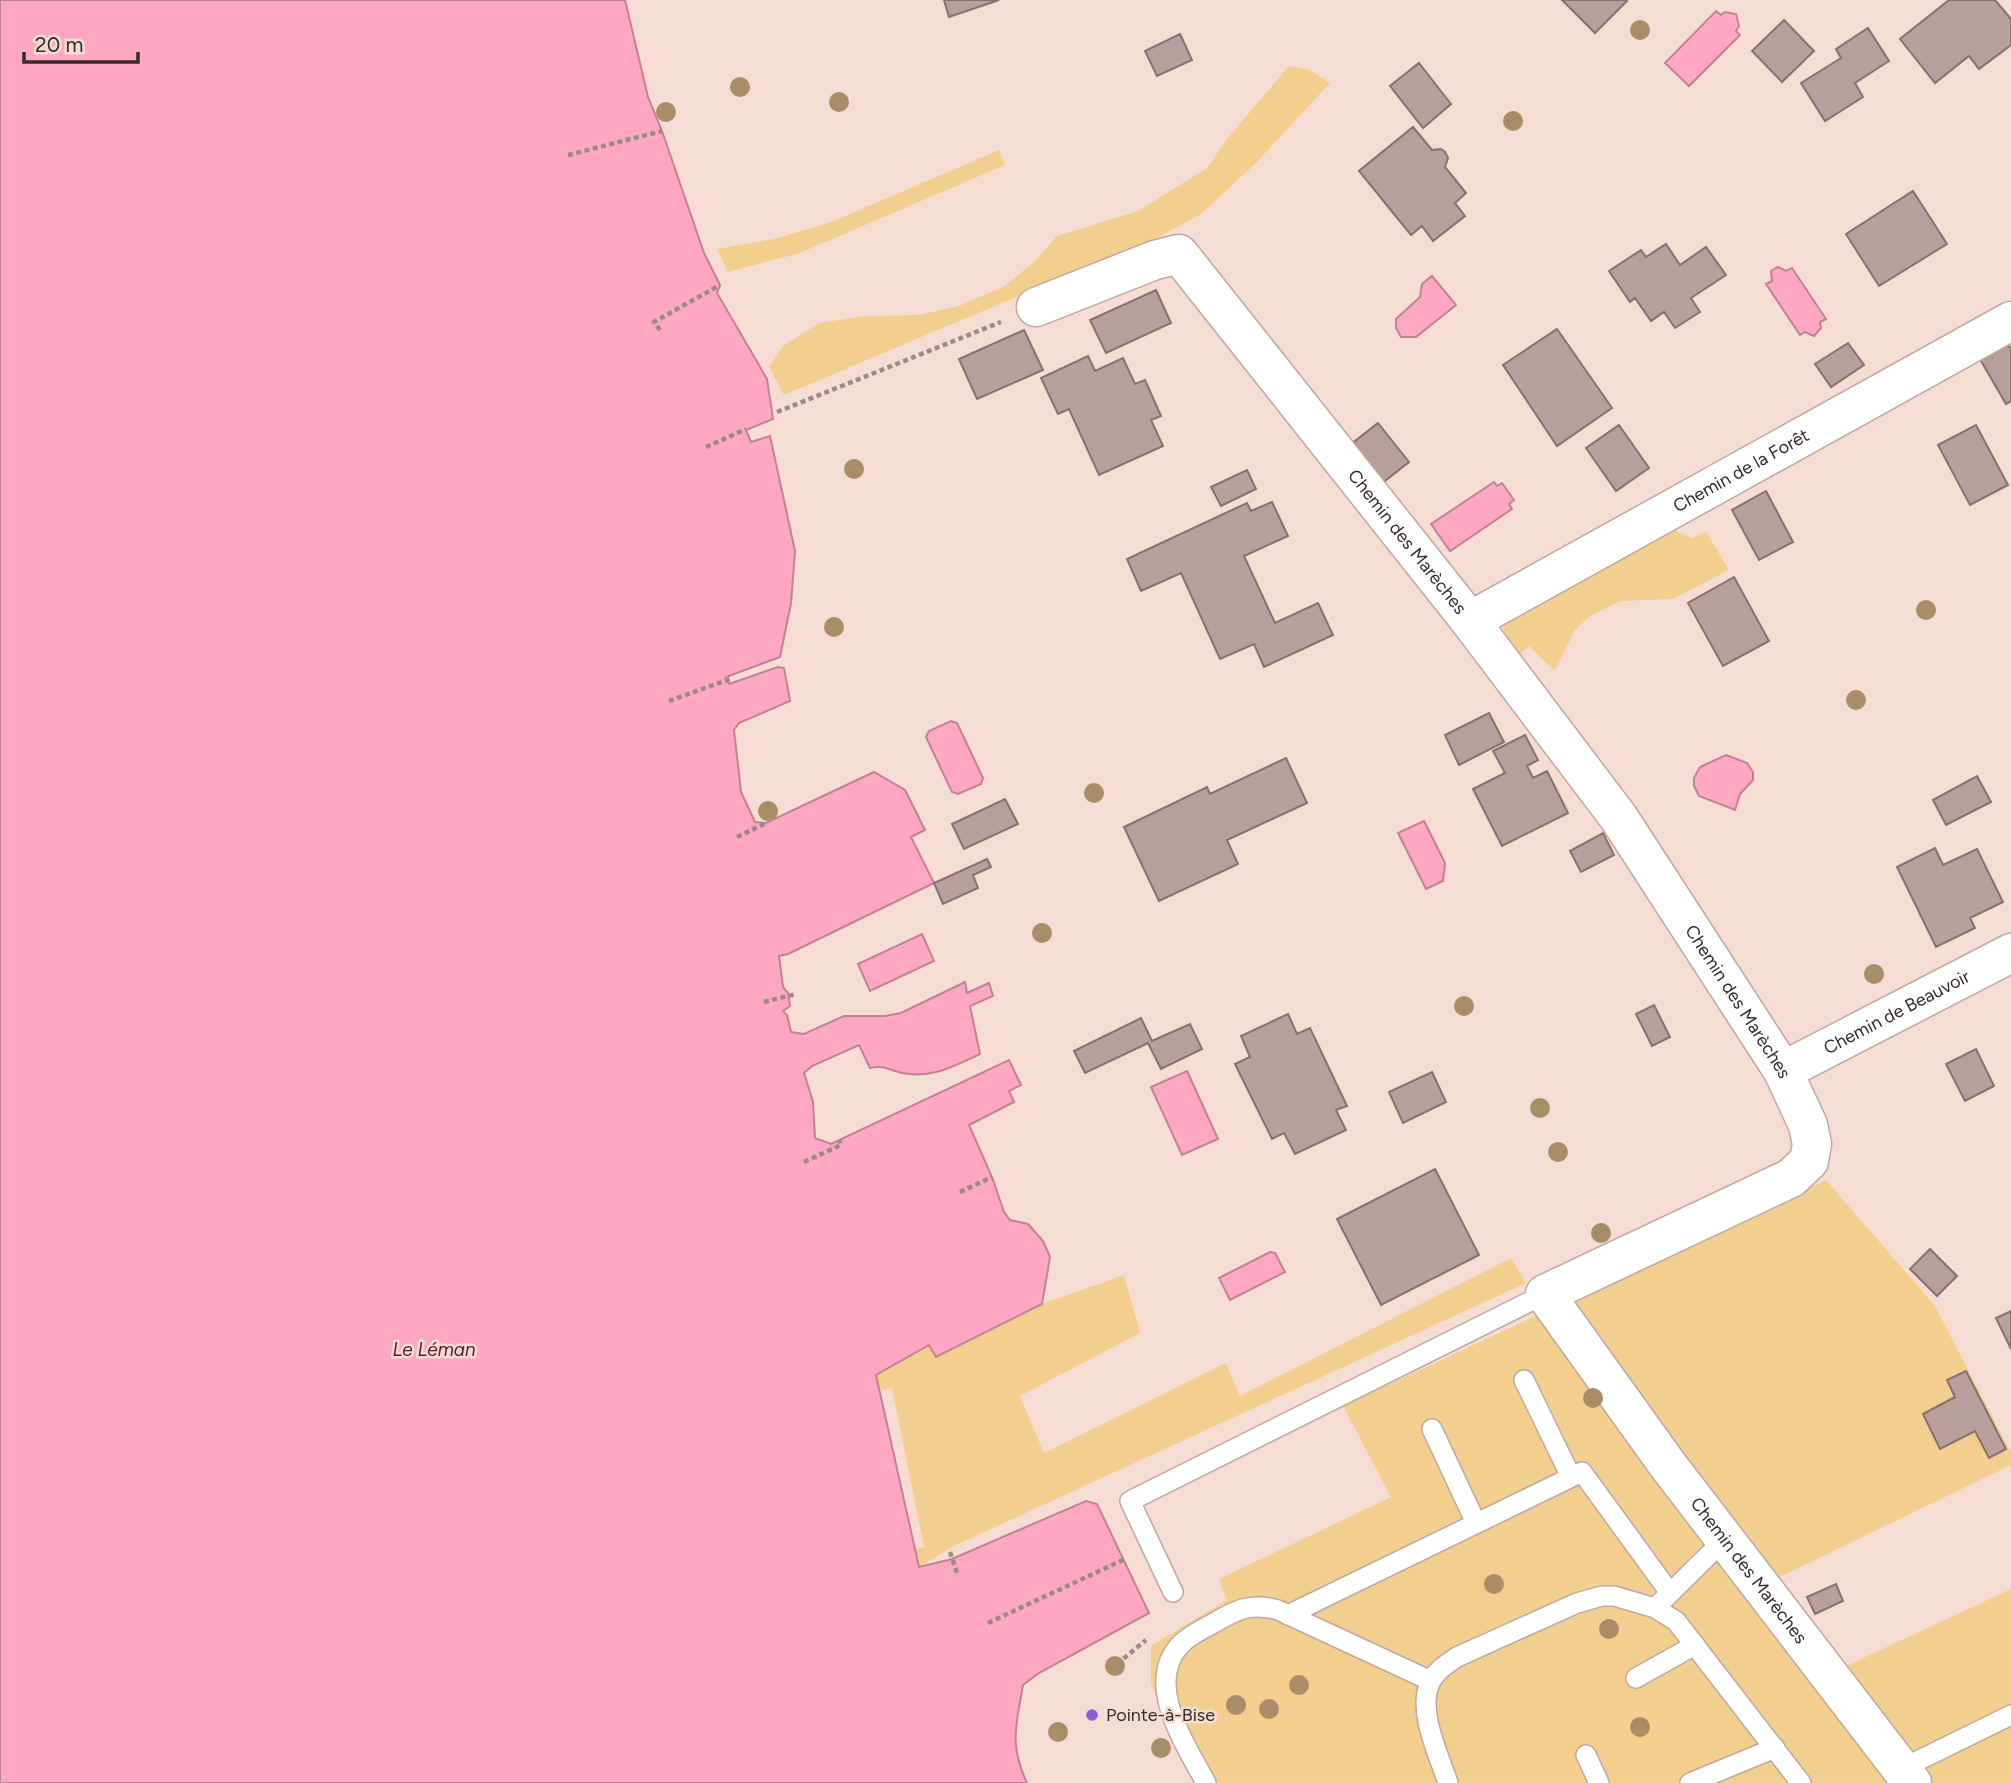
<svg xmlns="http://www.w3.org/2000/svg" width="2011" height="1783" viewBox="0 0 2011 1783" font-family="Figtree,sans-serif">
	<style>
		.green { fill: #f2cf8f }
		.water { fill: #ffa7c3; stroke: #c28295; stroke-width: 2 }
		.building { fill: #b89f9e; stroke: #87706f; stroke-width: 2 }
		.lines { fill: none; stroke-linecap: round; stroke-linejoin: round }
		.lane-casing { stroke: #bfa8a0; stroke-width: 22 }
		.street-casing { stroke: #bfa8a0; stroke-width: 41 }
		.path { stroke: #9c8a84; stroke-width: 4.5; stroke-dasharray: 5 3.5; stroke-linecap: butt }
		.lane { stroke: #fff; stroke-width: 19 }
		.street { stroke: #fff; stroke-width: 38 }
		.tree { fill: #a88d67 }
		.poi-dot { fill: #895ed8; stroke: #f6ddd4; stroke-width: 2.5 }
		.labels { text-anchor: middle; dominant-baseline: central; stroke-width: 5; stroke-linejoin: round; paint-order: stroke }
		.street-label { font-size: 18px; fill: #352c29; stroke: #f6ddd4 }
		.poi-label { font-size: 18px; fill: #352c29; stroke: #f6ddd4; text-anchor: start }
		.water-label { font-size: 19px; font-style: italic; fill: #5e1333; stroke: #f6ddd4 }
	</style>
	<rect width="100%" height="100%" fill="#f6ddd4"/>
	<path class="green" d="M1289,66L1310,70L1330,83L1256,163L1201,214L1161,236L784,395L769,367L783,346L819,323L865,316L918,315L959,306L1005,286L1036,260L1057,236L1138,211L1207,168L1226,140Z
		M999,150L1005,165L800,253L728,272L717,249L774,239L831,222Z
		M1671,529L1692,538L1706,532L1729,570L1673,599L1621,601L1590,616L1574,631L1555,671L1529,646L1519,655L1504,633L1503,624Z
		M1826,1180L1935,1306L2011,1453V1465L1745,1594L1816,1680L2011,1589V1783H1195L1151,1684V1646L1227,1600L1219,1579L1391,1497L1343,1406Z
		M1511,1258L1526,1283L954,1546L919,1567L915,1550L924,1547L892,1388L881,1391L876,1374L929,1345L936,1356L1042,1304L1124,1275L1140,1333L1020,1396L1044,1453L1226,1363L1240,1396Z"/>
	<path class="water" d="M0,0H625L648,97L662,131L704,253L720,285L717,293L767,379L773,419L746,430L751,442L770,436L795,551L791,603L780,657L726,677L729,684L778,667L784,668L790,701L739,723L734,730L741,792L755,822L766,823L874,772L905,790L925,830L911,837L934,883L788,954L779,956L783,987L788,993L790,1006L783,1011L787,1015L791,1032L804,1034L844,1016H885L901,1013L965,982L967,993L989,983L993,996L970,1006L980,1054C954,1066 932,1079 902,1073C889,1070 884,1065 870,1068L859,1045L812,1066L804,1073L813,1102L815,1138L831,1144L1009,1060L1021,1085L1009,1091L1014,1102L969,1125L992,1177L1004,1212L1010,1220L1028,1224L1043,1241L1050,1257L1042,1304L936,1357L929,1345L876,1375L919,1567L952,1559L1086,1501L1097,1504L1149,1613L1039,1673L1023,1685C1016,1725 1009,1745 1027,1783H0Z
		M1716,11L1721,15L1725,12L1736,14L1739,26L1736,31L1740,35L1689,86L1665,63Z
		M1778,267L1786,271L1792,268L1826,319L1820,322L1821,328L1814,336L1805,332L1800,335L1766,284L1772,281L1771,271Z
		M1432,276L1456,305L1416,337H1401L1396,328V319L1420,297L1422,284Z
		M1494,482L1497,486L1502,483L1514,500L1509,504L1512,509L1450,551L1431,524Z
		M951,721L957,723L983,778L981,784L958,794L952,792L926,737L929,731Z
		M1726,755L1747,763L1753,772V780L1740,794L1735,810L1699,796L1694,786V778L1700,767Z
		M1424,821L1445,863L1443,881L1426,889L1398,833Z
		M922,934L934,961L870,991L858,964Z
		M1187,1071L1218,1139L1182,1155L1151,1087Z
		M1270,1252L1275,1253L1285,1272L1230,1300L1219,1278Z"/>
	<path class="building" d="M944,0H999L949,17Z
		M1562,0H1626L1627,1L1595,33Z
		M1949,0H1995L2011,19V45L1979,69L1969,56L1935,83L1900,39Z
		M1784,20L1814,51L1782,82L1752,51Z
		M1868,28L1889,61L1855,83L1863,97L1825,121L1801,83L1841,58L1836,49Z
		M1180,34L1192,60L1157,76L1145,51Z
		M1419,63L1451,104L1423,128L1390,86Z
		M1413,127L1432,150L1441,149L1445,152L1448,158L1445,167L1466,193L1455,203L1465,216L1433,241L1422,226L1411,235L1359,171Z
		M1913,191L1947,244L1879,286L1846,234Z
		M1666,244L1680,265L1706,247L1726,275L1691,298L1700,312L1675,328L1664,312L1651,321L1635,298L1630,302L1609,271L1641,250L1646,257Z
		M1156,290L1171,323L1106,353L1090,320Z
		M1557,329L1612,408L1557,446L1503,365Z
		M1024,330L1043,370L977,399L959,359Z
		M1848,343L1864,365L1831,387L1815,364Z
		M2007,343L2011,349V401L2006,404L1980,359Z
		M1088,356L1095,371L1123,358L1135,384L1145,380L1161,416L1151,420L1163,446L1099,475L1069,409L1058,414L1041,378Z
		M1378,423L1409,462L1381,484L1350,445Z
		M1619,425L1649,468L1616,491L1586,448Z
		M1976,425L2008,485L1970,505L1938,445Z
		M1247,470L1256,489L1221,506L1211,487Z
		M1766,491L1793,542L1759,560L1732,510Z
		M1272,502L1288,536L1244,556L1275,623L1318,603L1333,635L1264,667L1254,644L1220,659L1181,573L1141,591L1127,559L1247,503L1251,511Z
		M1734,577L1769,641L1723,666L1688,603Z
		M1489,713L1504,742L1459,765L1445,735Z
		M1525,735L1538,760L1527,766L1533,778L1547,771L1568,813L1502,846L1473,789L1505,773L1493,751Z
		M1286,758L1307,803L1227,840L1238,864L1159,901L1124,827L1207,787L1210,794Z
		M1977,776L1991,802L1946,825L1933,800Z
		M1005,799L1018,824L964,849L952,824Z
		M1603,833L1614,855L1581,872L1570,851Z
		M1935,848L1943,865L1977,849L2003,902L1970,918L1975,928L1936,947L1897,867Z
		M987,859L991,867L973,875L978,888L943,904L934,883Z
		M1654,1005L1670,1037L1652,1046L1636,1014Z
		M1288,1014L1297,1034L1310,1028L1347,1106L1336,1110L1346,1130L1295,1154L1284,1133L1272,1139L1235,1064L1250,1057L1241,1036Z
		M1141,1018L1152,1041L1190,1024L1202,1049L1161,1069L1148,1043L1085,1073L1074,1051Z
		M1976,1049L1994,1086L1965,1101L1946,1064Z
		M1432,1072L1446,1102L1403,1123L1389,1092Z
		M1435,1169L1479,1255L1381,1305L1337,1219Z
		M1930,1249L1957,1276L1937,1296L1910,1269Z
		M2011,1311V1349L1996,1318Z
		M1966,1371L2006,1449L1989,1458L1975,1431L1940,1449L1923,1414L1955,1397L1947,1380Z
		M1836,1584L1843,1601L1815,1614L1807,1597Z"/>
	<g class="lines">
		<g class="lane-casing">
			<path id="lane" d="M1524,1380L1571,1477
				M1432,1429L1476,1523
				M1725,1539L1655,1608L1676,1621L1801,1783
				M1173,1592L1130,1501L1545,1294
				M1288,1615L1582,1472L1670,1593
				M1636,1678L1695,1645
				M1586,1755L1599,1783
				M1901,1769L2011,1715
				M1206,1783C1186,1745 1143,1683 1181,1644C1190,1635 1201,1630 1212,1624C1236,1610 1250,1602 1278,1610L1431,1681
				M1448,1783C1439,1755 1417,1711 1430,1683C1435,1671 1447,1664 1457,1657L1577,1603L1602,1596H1614L1655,1608
				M1690,1783L1775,1748"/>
		</g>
		<g class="street-casing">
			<g id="street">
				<path id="s1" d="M1036,307L1155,260L1179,254L1470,621L1619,818L1783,1071L1808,1125L1812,1144L1809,1161L1791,1178L1545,1294L1667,1464L1912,1783"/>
				<path id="s2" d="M1470,621L2011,321"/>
				<path id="s3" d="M1783,1071L2011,953"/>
			</g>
		</g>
		<path class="path" d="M568,155L662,131
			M660,330L654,322L720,285
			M777,412L1001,322
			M706,447L746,429
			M669,701L730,679
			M737,837L766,823
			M764,1002L796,994
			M804,1162L841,1145L839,1140
			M960,1192L992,1177
			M950,1552L958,1576
			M988,1623L1125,1559
			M1117,1664L1146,1640"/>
		<use href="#lane" class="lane"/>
		<use href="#street" class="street"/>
	</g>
	<g class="tree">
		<circle cx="1640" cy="30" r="10"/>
		<circle cx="740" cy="87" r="10"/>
		<circle cx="839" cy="102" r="10"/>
		<circle cx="666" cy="112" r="10"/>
		<circle cx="1513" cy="121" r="10"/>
		<circle cx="854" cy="469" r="10"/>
		<circle cx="1926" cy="610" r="10"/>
		<circle cx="834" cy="627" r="10"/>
		<circle cx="1856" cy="700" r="10"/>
		<circle cx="1094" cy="793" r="10"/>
		<circle cx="768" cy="811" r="10"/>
		<circle cx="1042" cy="933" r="10"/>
		<circle cx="1874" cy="974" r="10"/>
		<circle cx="1464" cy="1006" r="10"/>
		<circle cx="1540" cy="1108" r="10"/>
		<circle cx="1558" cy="1152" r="10"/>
		<circle cx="1601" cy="1233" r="10"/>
		<circle cx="1593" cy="1398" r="10"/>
		<circle cx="1494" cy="1584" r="10"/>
		<circle cx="1609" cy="1629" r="10"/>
		<circle cx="1115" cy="1666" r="10"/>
		<circle cx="1299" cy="1685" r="10"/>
		<circle cx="1236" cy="1705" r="10"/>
		<circle cx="1269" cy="1709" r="10"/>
		<circle cx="1640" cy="1727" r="10"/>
		<circle cx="1058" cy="1732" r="10"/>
		<circle cx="1161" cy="1748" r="10"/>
	</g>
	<circle class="poi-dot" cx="1092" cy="1715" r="7"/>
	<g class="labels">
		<g class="street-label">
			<text stroke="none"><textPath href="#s2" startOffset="310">Chemin de la Forêt</textPath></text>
			<text stroke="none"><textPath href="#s1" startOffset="520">Chemin des Marèches</textPath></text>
			<text stroke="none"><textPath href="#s1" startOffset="1087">Chemin des Marèches</textPath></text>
			<text stroke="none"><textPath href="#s3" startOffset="128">Chemin de Beauvoir</textPath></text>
			<text stroke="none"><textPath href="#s1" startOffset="1906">Chemin des Marèches</textPath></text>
		</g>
		<g class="poi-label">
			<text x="1106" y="1715">Pointe-à-Bise</text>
		</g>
		<g class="water-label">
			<text x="434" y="1349">Le Léman</text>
		</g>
	</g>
	<path d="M24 52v10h114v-10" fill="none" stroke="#352c29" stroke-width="3.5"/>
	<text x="35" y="52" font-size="21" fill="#352c29" stroke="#f6ddd4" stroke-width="5" paint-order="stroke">20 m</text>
</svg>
